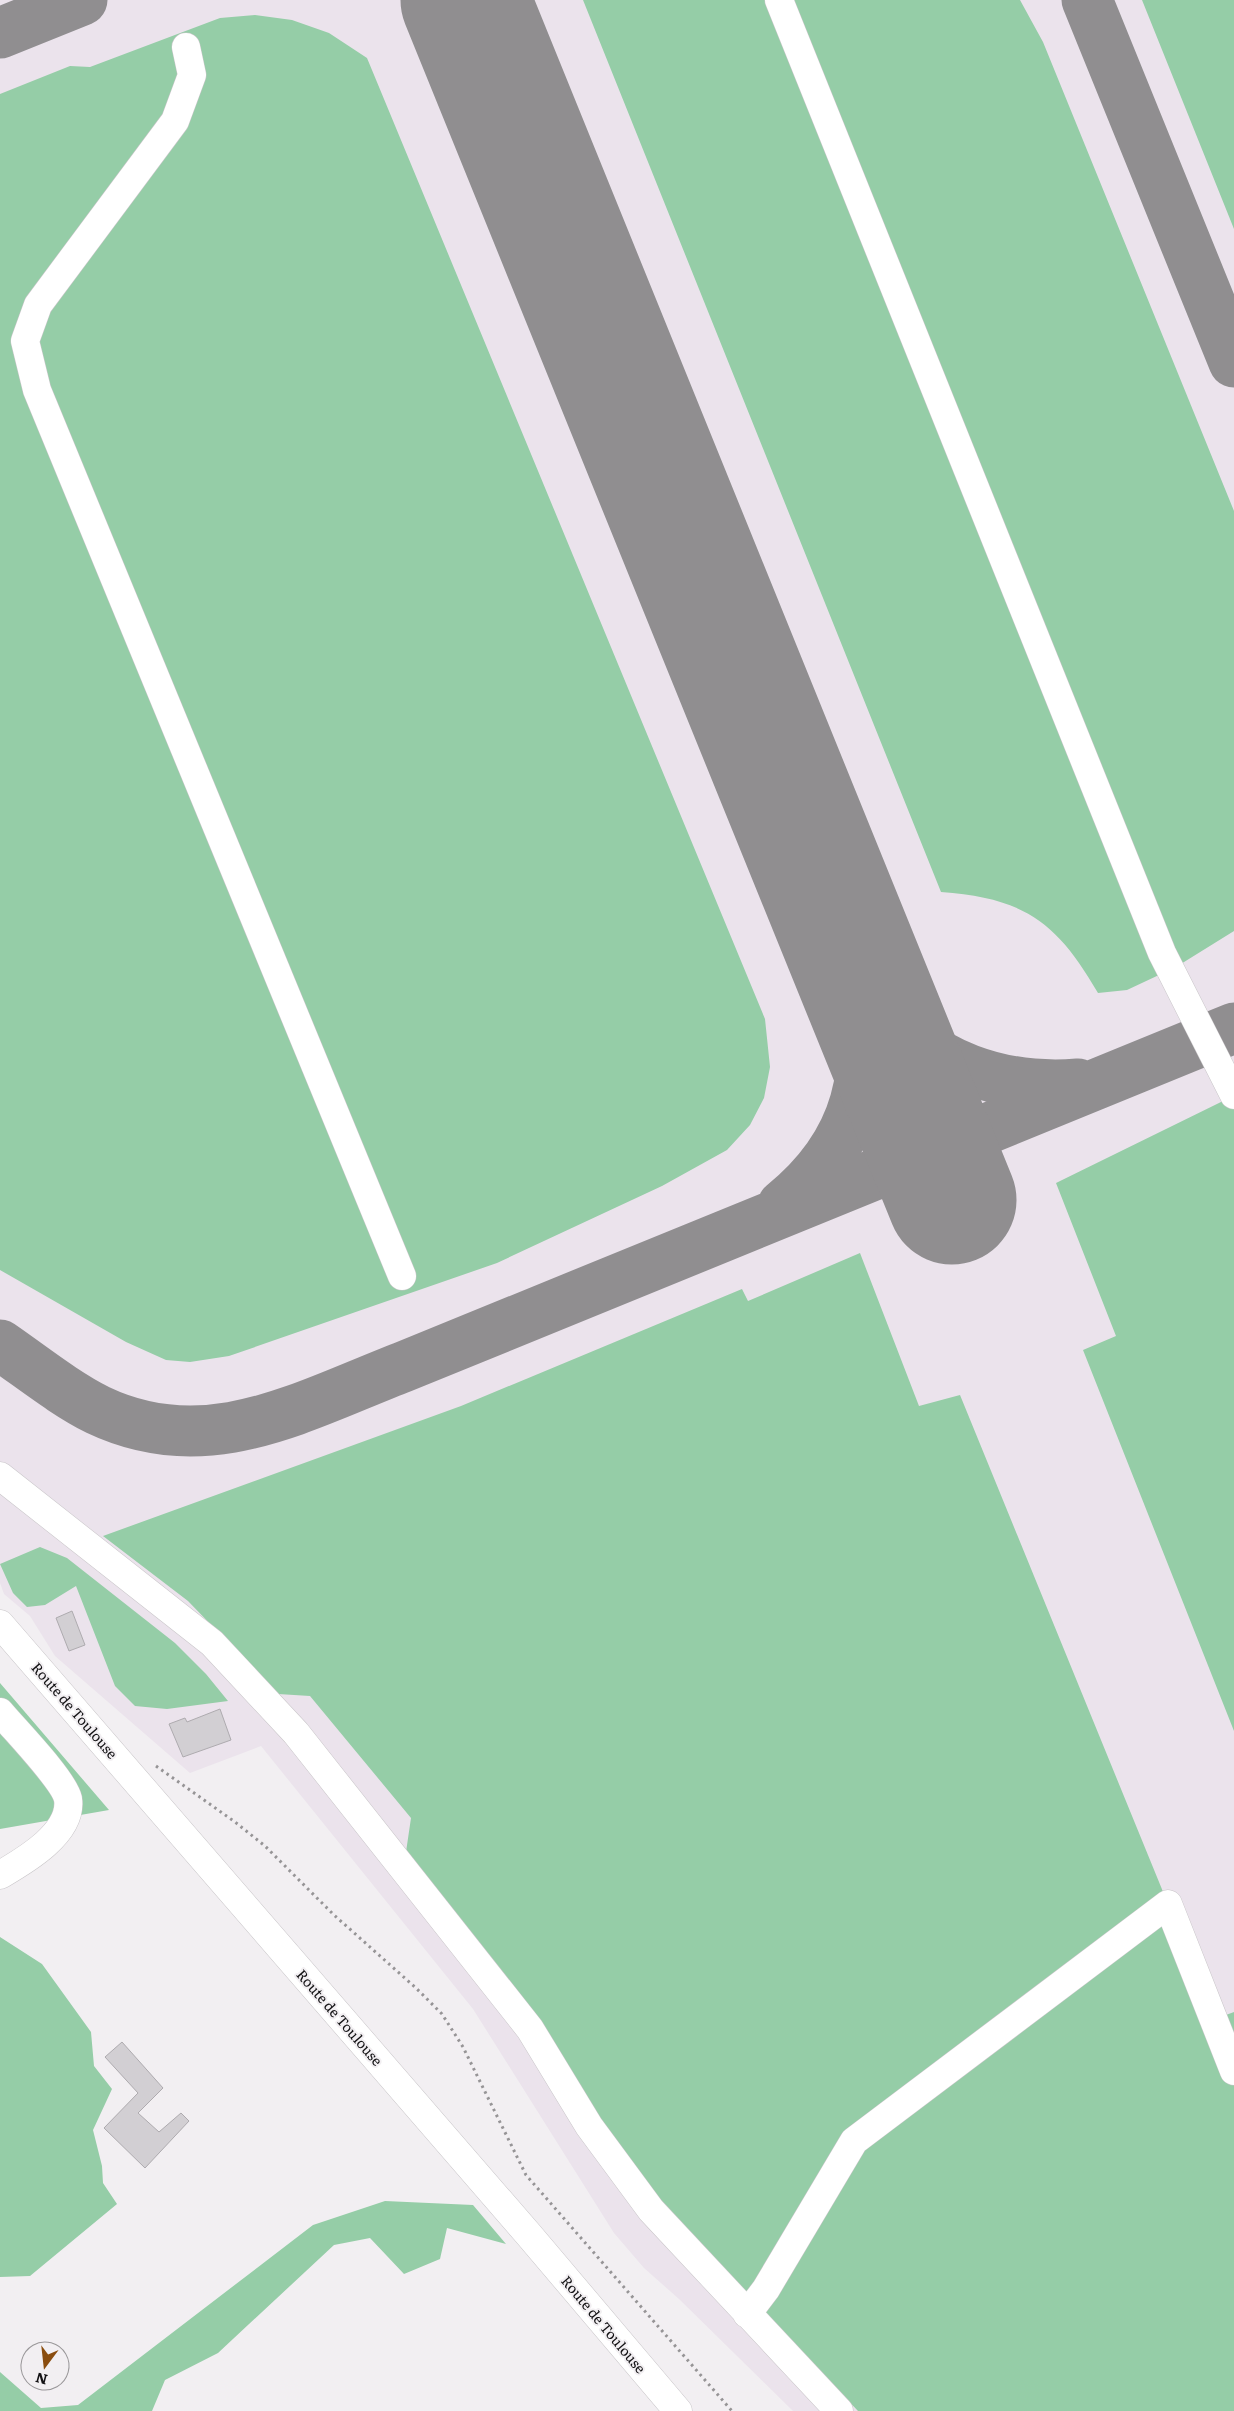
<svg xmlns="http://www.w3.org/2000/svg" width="1234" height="2411" viewBox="0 0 1234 2411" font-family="Literata,serif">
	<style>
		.built { fill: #ebe3ec }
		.green { fill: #95cda7 }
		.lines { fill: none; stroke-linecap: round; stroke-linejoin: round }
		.taxiway { stroke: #908e90; stroke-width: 51 }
		.runway { stroke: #908e90; stroke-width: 129 }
		.building { fill: #d2cfd3; stroke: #aeabaf }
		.minor-casing { stroke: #c9c6c9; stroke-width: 29 }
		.major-casing { stroke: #c9c6c9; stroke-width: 29 }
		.path { stroke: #969496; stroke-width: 3; stroke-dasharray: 2.5 4; stroke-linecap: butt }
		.minor { stroke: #fff; stroke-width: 28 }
		.major { stroke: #fff; stroke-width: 28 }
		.labels { text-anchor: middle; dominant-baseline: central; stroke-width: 4; stroke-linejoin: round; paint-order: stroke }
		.street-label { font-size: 14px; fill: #131214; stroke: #f2eff2 }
	</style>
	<rect width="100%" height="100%" fill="#f2eff2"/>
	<path class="built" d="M0,0H1234V2411H793L679,2299L644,2268L614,2233L473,2009L261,1746L190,1773L55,1656L30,1616L4,1594L0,1583Z"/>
	<path class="green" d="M583,0H1020L1043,42L1234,511V931L1176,967L1127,990L1098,993C1057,922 1024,898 941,892Z
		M1142,0H1234V229Z
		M255,15L292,20L329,33L367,58L765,1019L770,1067L764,1098L750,1125L727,1150L662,1186L497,1263L229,1356L190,1362L166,1360L126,1342L0,1270V94L70,66L90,67L220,18Z
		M1234,1099V1731L1083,1350L1116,1336L1056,1183L1221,1102Z
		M860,1253L919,1406L960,1395L1215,2019L1234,2012V2411H858L773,2321L675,2225L406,1852L411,1818L310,1696L278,1694L188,1601L103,1536L461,1406L742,1289L748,1301Z
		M40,1547L67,1558L175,1643L206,1674L228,1701L167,1709L135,1706L115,1686L76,1586L45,1605L27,1607L13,1593L0,1564Z
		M0,1683L109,1810L0,1829Z
		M0,1937L42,1964L91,2032L94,2066L112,2089L93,2130L102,2166L103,2183L117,2204L30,2276L0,2277Z
		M385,2201L473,2205L506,2244L447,2228L440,2259L404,2274L370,2238L334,2245L218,2353L165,2380L152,2411H0V2372L41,2408L78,2405L313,2225Z"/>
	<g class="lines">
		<path class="taxiway" d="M446,0L482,43
			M1087,0L1234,362
			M0,33L82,0
			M860,974C867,985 873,996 881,1006C929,1066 1003,1090 1078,1084
			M783,1205C862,1141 871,1070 860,974
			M0,1345C32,1367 64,1393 98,1410C207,1462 302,1406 403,1367L1234,1028"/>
		<path class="runway" d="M465,0L952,1200"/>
	</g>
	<path class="building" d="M72,1611L85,1645L69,1651L56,1618Z
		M220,1709L231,1740L183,1757L169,1724L185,1718L187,1722Z
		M122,2042L163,2088L138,2113L159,2132L181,2113L189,2121L145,2168L104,2128L138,2093L105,2057Z"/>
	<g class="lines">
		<g class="minor-casing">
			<path id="minor" d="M779,0L1162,953L1234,1095
				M186,47L192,75L175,121L38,305L25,341L37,390L402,1276
				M0,1476L212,1643L296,1733L530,2029L589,2126L651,2210L839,2411
				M0,1712C15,1730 64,1780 68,1799C73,1833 24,1861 0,1875
				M747,2314L766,2289L854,2141L1168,1904L1234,2071"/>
		</g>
		<g class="major-casing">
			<path id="major" d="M0,1624L529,2235L678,2411"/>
		</g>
		<path class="path" d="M156,1766L235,1822L265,1846L334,1915L416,1988L442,2014L463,2047L526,2175L732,2411"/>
		<use href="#minor" class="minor"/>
		<use href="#major" class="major"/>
	</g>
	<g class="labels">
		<g class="street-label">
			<text transform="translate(75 1710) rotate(49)">Route de Toulouse</text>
			<text transform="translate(340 2017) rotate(49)">Route de Toulouse</text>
			<text transform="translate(604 2324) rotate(50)">Route de Toulouse</text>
		</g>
	</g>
	<g transform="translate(45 2366) rotate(195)"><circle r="24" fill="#f2eff2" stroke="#999799"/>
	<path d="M0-4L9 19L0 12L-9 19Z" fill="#8a4d0f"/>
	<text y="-8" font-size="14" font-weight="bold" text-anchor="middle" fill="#131214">N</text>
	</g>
</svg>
